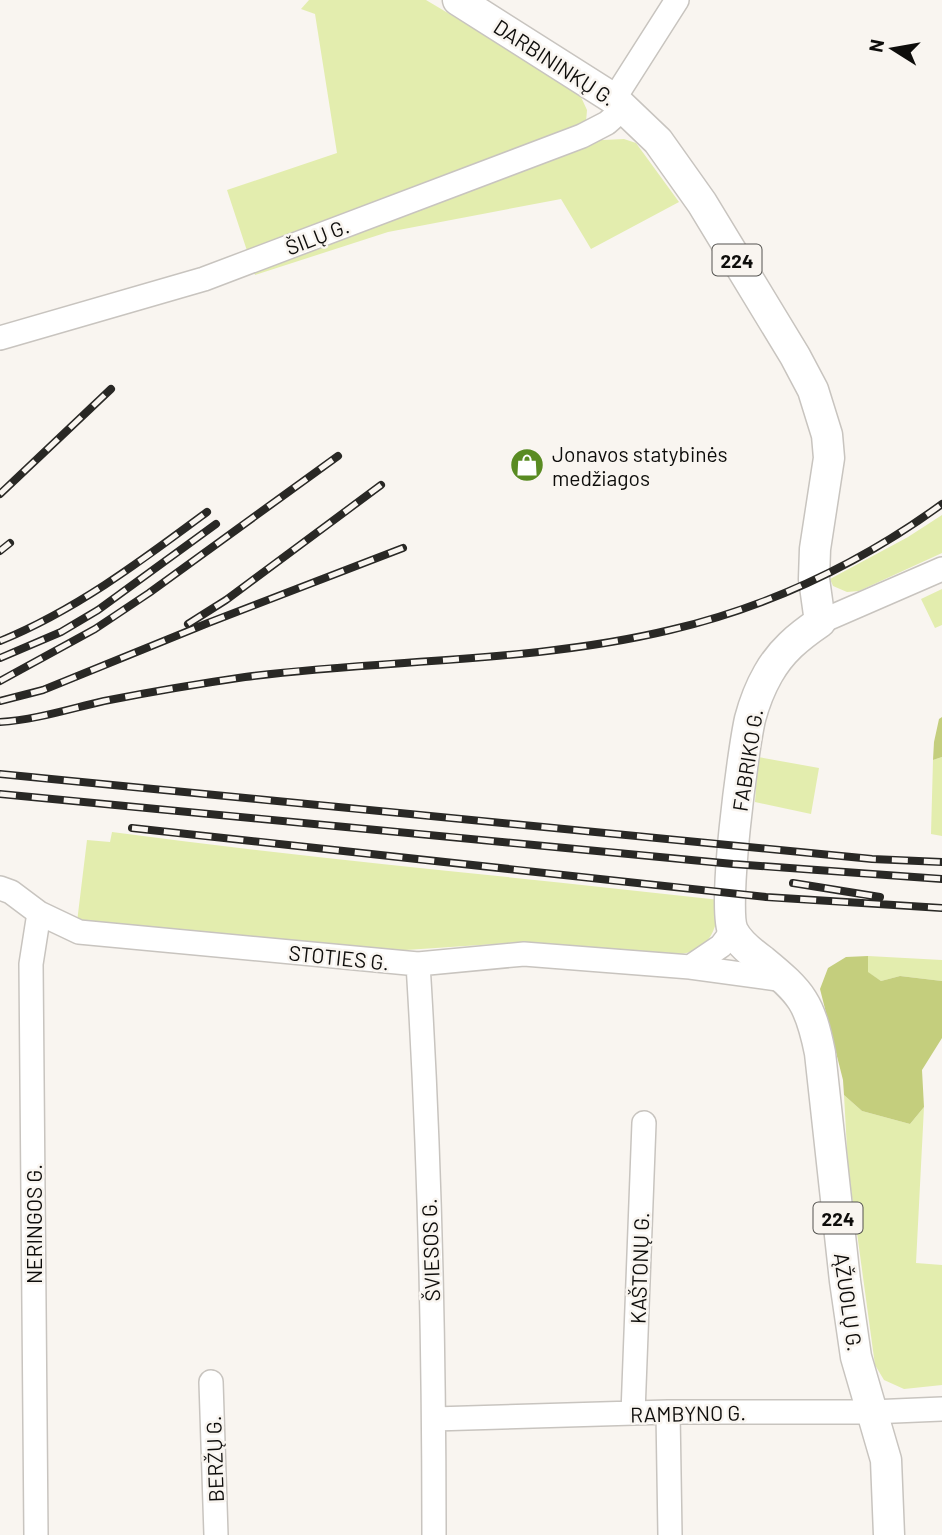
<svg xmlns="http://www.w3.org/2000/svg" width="942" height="1535" viewBox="0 0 942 1535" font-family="Barlow,sans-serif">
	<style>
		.green { fill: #e3edae }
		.forest { fill: #c4ce7d }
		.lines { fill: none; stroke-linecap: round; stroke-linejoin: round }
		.minor-casing { stroke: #c8c4bf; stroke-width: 26 }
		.major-casing { stroke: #c8c4bf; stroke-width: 33 }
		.minor { stroke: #fff; stroke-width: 23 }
		.major { stroke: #fff; stroke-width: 30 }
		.rail-casing { stroke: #292825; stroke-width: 8 }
		.rail { stroke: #f9f5f0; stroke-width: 5; stroke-dasharray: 16; stroke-linecap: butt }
		.labels { text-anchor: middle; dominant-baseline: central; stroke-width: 5; stroke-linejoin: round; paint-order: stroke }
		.shield { fill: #f9f5f0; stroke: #545350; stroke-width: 2 }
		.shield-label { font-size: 19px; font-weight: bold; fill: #0e0d0b }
		.street-label { font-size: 21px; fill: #0e0d0b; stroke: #f9f5f0 }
		.poi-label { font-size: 21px; fill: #0e0d0b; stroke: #f9f5f0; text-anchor: start }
	</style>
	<rect width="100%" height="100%" fill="#f9f5f0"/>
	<path class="green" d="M309,0H426L552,75L581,97L587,110L586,122L603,140L624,139L636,143L679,202L591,249L561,199L388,232L255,275L227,190L337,153L315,14L301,9Z
		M942,515V553L859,591L847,592L833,586L830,579L908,537Z
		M942,589V625L935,628L921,599Z
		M758,757L819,768L811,814L755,802Z
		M942,757V836L931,834L933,760Z
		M112,832C314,859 518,877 720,900C716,942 703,955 661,956L523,942L391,951L77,922L87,840L110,842Z
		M868,956L942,960V981L900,976L881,981L867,972Z
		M844,1095L862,1111L910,1124L924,1107L916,1263L942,1265V1385L904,1389L884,1380L875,1365L848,1167Z"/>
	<path class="forest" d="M942,717V757L933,760L934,742L939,719Z
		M868,956V972L881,981L900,976L942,981V1038L922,1070L924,1107L910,1124L862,1111L844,1095L843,1080L820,989L828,968L846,957Z"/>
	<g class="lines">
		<g class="minor-casing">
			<path id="minor" d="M614,99L677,0
				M0,338L204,279L582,136L607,123L624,108
				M820,622L942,569
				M0,888L11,892L39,913L79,932L418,964L524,954L690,967L721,946L733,930
				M418,964C430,1154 434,1345 434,1535
				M690,967L785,980
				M211,1382L216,1535
				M668,1412L670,1535
				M633,1413L644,1123
				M434,1419L668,1412H871L942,1409
				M36,1535L31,964L39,913"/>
		</g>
		<g class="major-casing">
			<path id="major" d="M458,0L614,99L658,141L702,203L795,356L813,390L827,435L829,458L815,549L814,579L820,622C798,637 781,651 768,674C760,688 754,704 750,719C743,750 722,908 733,931C739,943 752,953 763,961C802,993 810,1003 820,1053L845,1281L856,1357L886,1460L889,1535"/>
		</g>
		<use href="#minor" class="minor"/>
		<use href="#major" class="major"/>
		<g class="rail-casing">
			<path id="rail" d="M0,494L111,389
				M0,551L10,543
				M188,624L226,600L381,485
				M0,641C76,610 141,561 207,512
				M0,658L61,632L98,610L216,524
				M0,681L95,629L149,593L338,456
				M0,701L43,690L208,623L403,548
				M0,722C35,720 69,709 104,701C150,692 197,684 245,677C384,659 533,663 670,630C768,607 861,563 942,504
				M0,774L872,859L942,862
				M0,794L733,864L942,879
				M132,828L766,897L942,908
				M793,883L880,897"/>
		</g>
		<use href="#rail" class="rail"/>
	</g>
	<defs>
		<g id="shop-disc" transform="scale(1.75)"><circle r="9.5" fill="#598b22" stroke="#f9f5f0"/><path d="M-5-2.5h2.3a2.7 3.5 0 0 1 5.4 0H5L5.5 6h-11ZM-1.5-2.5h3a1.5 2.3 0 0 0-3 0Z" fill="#fff"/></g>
	</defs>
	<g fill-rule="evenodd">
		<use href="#shop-disc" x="527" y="465"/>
	</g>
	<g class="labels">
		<g class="shield">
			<rect x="712.5" y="244.5" width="49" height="31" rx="5"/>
			<rect x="813.5" y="1202.5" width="49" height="31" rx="5"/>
		</g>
		<g class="shield-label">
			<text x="737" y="260">224</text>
			<text x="838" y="1218">224</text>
		</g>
		<g class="street-label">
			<text transform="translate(555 62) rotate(33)">DARBININKŲ G.</text>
			<text transform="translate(317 236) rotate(-21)">ŠILŲ G.</text>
			<text transform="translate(747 760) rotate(-81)">FABRIKO G.</text>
			<text transform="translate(339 957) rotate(6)">STOTIES G.</text>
			<text transform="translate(33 1224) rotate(-90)">NERINGOS G.</text>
			<text transform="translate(430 1250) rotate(-92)">ŠVIESOS G.</text>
			<text transform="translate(639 1268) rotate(-88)">KAŠTONŲ G.</text>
			<text transform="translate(849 1302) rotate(82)">ĄŽUOLŲ G.</text>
			<text transform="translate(688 1413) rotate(-1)">RAMBYNO G.</text>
			<text transform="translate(214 1459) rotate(-92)">BERŽŲ G.</text>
		</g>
		<g class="poi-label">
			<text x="552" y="453">Jonavos statybinės<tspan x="552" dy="24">medžiagos</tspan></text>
		</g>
	</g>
	<g transform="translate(893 49) rotate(281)" stroke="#f9f5f0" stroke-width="5" paint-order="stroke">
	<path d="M0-5L12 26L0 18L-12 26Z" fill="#0e0d0b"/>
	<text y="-10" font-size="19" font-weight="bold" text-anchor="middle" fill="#0e0d0b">N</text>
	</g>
</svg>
